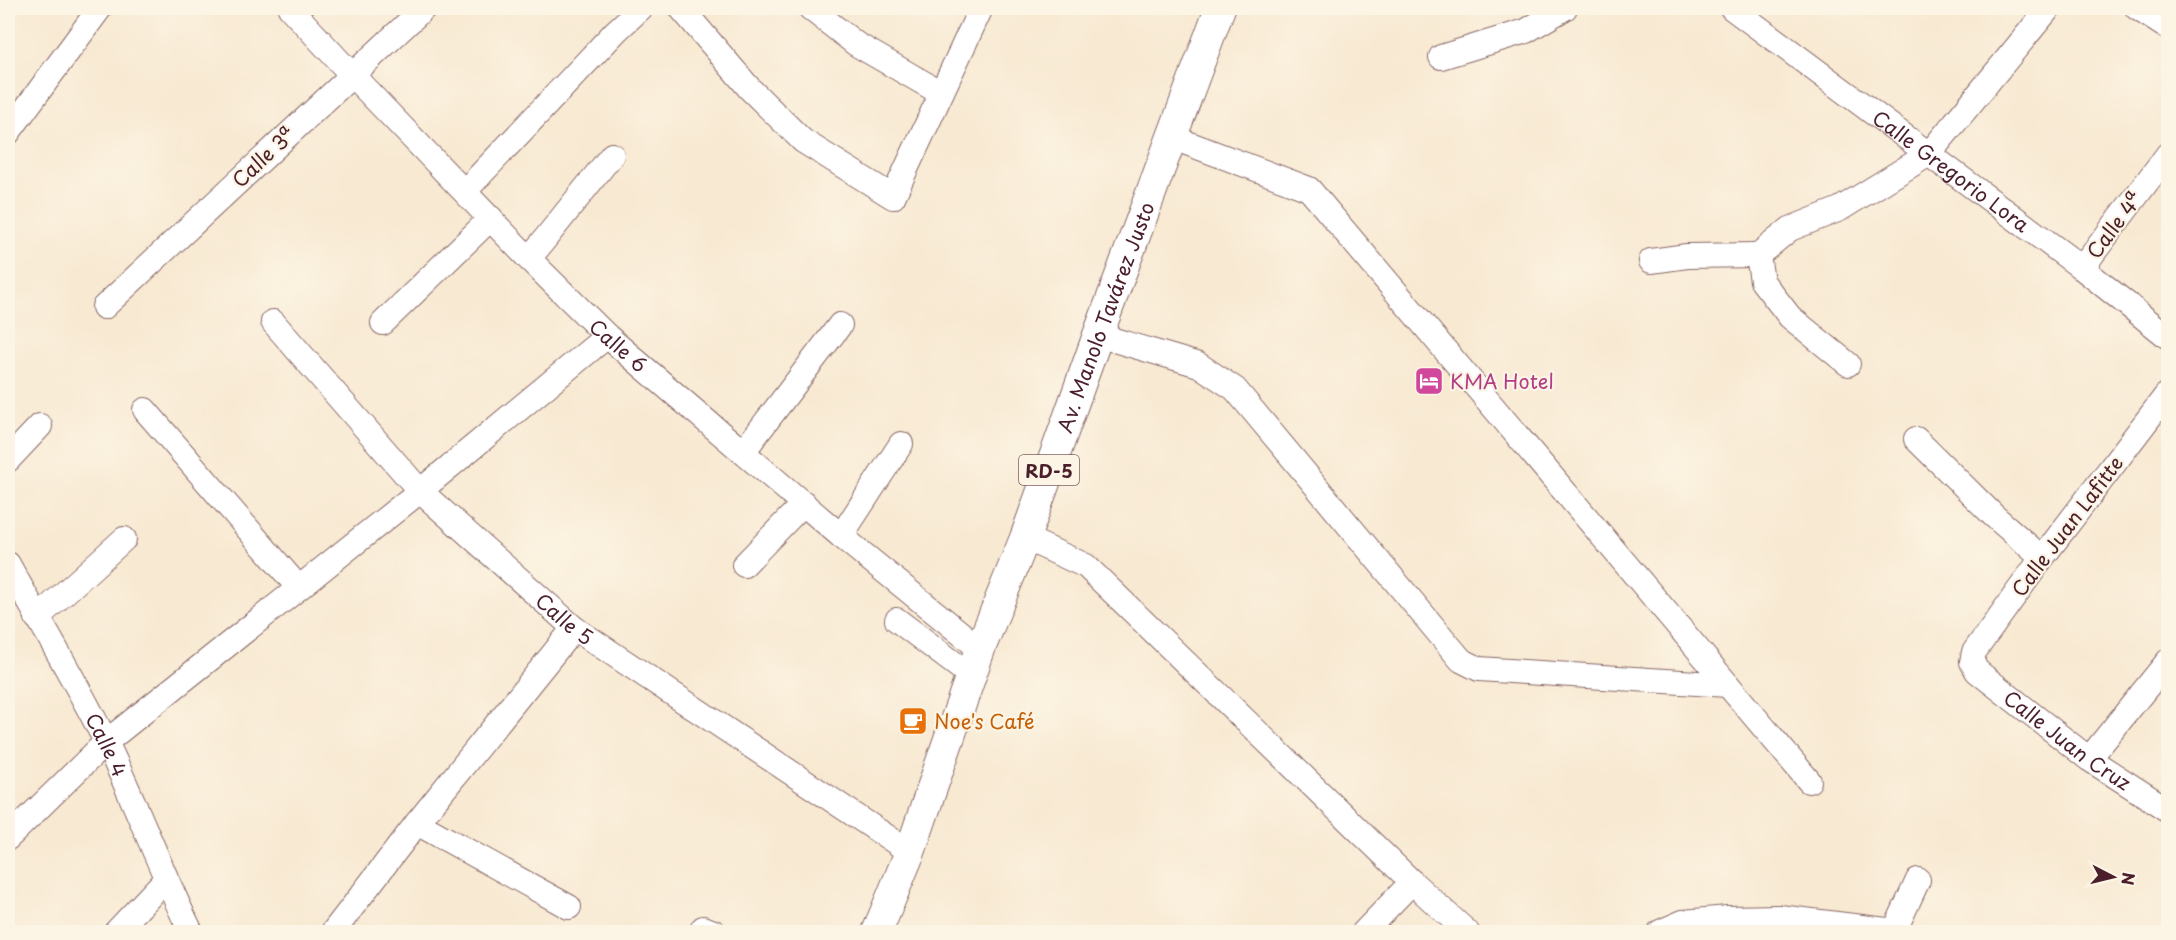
<svg xmlns="http://www.w3.org/2000/svg" width="2176" height="940" viewBox="0 0 2176 940" font-family="'Playpen Sans',sans-serif">
	<style>
		.lines { fill: none; stroke-linecap: round; stroke-linejoin: round }
		.minor-casing { stroke: #876665; stroke-width: 26 }
		.major-casing { stroke: #876665; stroke-width: 32 }
		.minor { stroke: #fff; stroke-width: 24 }
		.major { stroke: #fff; stroke-width: 30 }
		.labels { text-anchor: middle; dominant-baseline: central; stroke-width: 4.5; stroke-linejoin: round; paint-order: stroke }
		.shield { fill: #fcf5e5; stroke: #7f5f63; stroke-width: 1.5 }
		.shield-label { font-size: 18px; font-weight: bold; fill: #4a1f2b }
		.street-label { font-size: 20px; fill: #4a1f2b; stroke: #fcf5e5 }
		.hotel-label { font-size: 20px; fill: #b23c85; stroke: #fcf5e5; text-anchor: start }
		.food-label { font-size: 20px; fill: #c56008; stroke: #fcf5e5; text-anchor: start }
	</style>
	<rect width="100%" height="100%" fill="#fcf5e5"/>
	<filter id="ink" filterUnits="userSpaceOnUse"><feTurbulence type="fractalNoise" baseFrequency=".0167" numOctaves="2"/><feDisplacementMap in="SourceGraphic" scale="12" xChannelSelector="R" yChannelSelector="G"/><feConvolveMatrix kernelMatrix="1 2 1 2 8 2 1 2 1" color-interpolation-filters="sRGB"/></filter>
	<filter id="wash" filterUnits="userSpaceOnUse"><feTurbulence type="fractalNoise" baseFrequency=".008" numOctaves="4" result="noise"/><feDisplacementMap in="SourceGraphic" scale="24" xChannelSelector="R" yChannelSelector="G"/><feGaussianBlur stdDeviation="1.35" result="paint"/><feColorMatrix in="noise" values="0 0 0 0 0 0 0 0 0 0 0 0 0 0 0 0 0 1.4 0 .05"/><feComposite in="paint" operator="in"/></filter>
	<g filter="url(#wash)">
		<rect width="100%" height="100%" fill="#f8e9d2"/>
	</g>
	<g filter="url(#ink)">
		<g class="lines">
			<g class="minor-casing">
				<g id="minor">
					<path id="s1" d="M290,8L351,74L529,259L607,336L841,536L980,649"/>
					<path d="M681,8L750,89L803,141L893,197L981,8"/>
					<path d="M810,8L856,44L941,93"/>
					<path id="s2" d="M1732,8L2082,268L2168,337"/>
					<path d="M2137,8L2168,28"/>
					<path d="M1441,57L1526,31L1565,8"/>
					<path d="M8,133L100,8"/>
					<path d="M1187,143L1309,189L1809,781"/>
					<path d="M465,191L616,31L641,8"/>
					<path d="M529,259L612,155"/>
					<path d="M1651,261L1687,256L1758,255"/>
					<path d="M2082,268L2168,154"/>
					<path d="M104,307L424,8"/>
					<path id="s3" d="M273,322L420,491L574,628L910,852"/>
					<path d="M383,323L491,218"/>
					<path d="M1114,340L1199,365L1235,389L1461,660L1479,669L1728,685"/>
					<path d="M1848,364L1790,317L1762,281L1758,255L1790,229L1840,209L1929,154L2049,8"/>
					<path id="s4" d="M2168,393L2042,558L1974,652L1972,662L1977,671L2089,759L2168,810"/>
					<path d="M145,410L299,588"/>
					<path d="M1916,439L1994,516L2042,558"/>
					<path d="M743,452L840,325"/>
					<path d="M8,460L40,426"/>
					<path d="M841,536L901,444"/>
					<path d="M1025,538L1086,566L1412,882L1467,932"/>
					<path id="s5" d="M8,564C41,624 77,683 107,744C137,806 161,871 191,932"/>
					<path d="M744,565L804,503"/>
					<path d="M37,618L124,539"/>
					<path d="M897,620L971,676"/>
					<path d="M2089,759L2168,661"/>
					<path d="M417,823L569,907"/>
					<path d="M8,838L106,742L420,491L607,336"/>
					<path d="M703,928L714,932"/>
					<path d="M116,932L165,880"/>
					<path d="M333,932L417,823L574,628"/>
					<path d="M1364,932L1412,882"/>
					<path d="M1660,932L1683,922L1728,918L1779,917L1895,931"/>
					<path d="M1894,932L1918,880"/>
				</g>
			</g>
			<g class="major-casing">
				<g id="major">
					<path id="s6" d="M877,932L910,852L980,649L1025,538L1098,335L1220,8"/>
				</g>
			</g>
			<use href="#minor" class="minor"/>
			<use href="#major" class="major"/>
		</g>
	</g>
	<defs>
		<g id="hotel-square" transform="scale(1.5)"><rect x="-9" y="-9" width="18" height="18" rx="4" fill="#d1479c" stroke="#fcf5e5"/><path d="M-6-4.5h1.5V1H6V5H4.5V3h-9V5H-6ZM-4 0a1.8 1.8 0 1 1 3.6 0ZM.5 0V-2.5h3Q6-2.5 6 0Z" fill="#fff"/></g>
		<g id="cafe-square" transform="scale(1.5)"><rect x="-9" y="-9" width="18" height="18" rx="4" fill="#e8710a" stroke="#fcf5e5"/><path d="M-5.5-4.5H6V0H3Q3 3.5 0 3.5H-2.5Q-5.5 3.5-5.5 0ZM3-3.2v2h1.7v-2ZM-6 4.5H4V6H-6Z" fill="#fff"/></g>
	</defs>
	<g fill-rule="evenodd">
		<use href="#hotel-square" x="1429" y="381"/>
		<use href="#cafe-square" x="913" y="721"/>
	</g>
	<g class="labels">
		<rect class="shield" x="1019" y="455" width="60" height="30" rx="4.5"/>
		<g class="shield-label">
			<text x="1049" y="470">RD-5</text>
		</g>
		<g class="street-label">
			<text transform="translate(263 157) rotate(-43)">Calle 3ª</text>
			<text stroke="none"><textPath href="#s2" startOffset="273">Calle Gregorio Lora</textPath></text>
			<text transform="translate(2114 225) rotate(-53)">Calle 4ª</text>
			<text stroke="none"><textPath href="#s6" startOffset="656">Av. Manolo Tavárez Justo</textPath></text>
			<text stroke="none"><textPath href="#s1" startOffset="471">Calle 6</textPath></text>
			<text transform="translate(2067 526) rotate(-53)">Calle Juan Lafitte</text>
			<text stroke="none"><textPath href="#s3" startOffset="417">Calle 5</textPath></text>
			<text stroke="none"><textPath href="#s4" startOffset="458">Calle Juan Cruz</textPath></text>
			<text stroke="none"><textPath href="#s5" startOffset="206">Calle 4</textPath></text>
		</g>
		<g class="hotel-label">
			<text x="1450" y="381">KMA Hotel</text>
		</g>
		<g class="food-label">
			<text x="934" y="721">Noe's Café</text>
		</g>
	</g>
	<rect width="2176" height="940" fill="none" stroke="#fcf5e5" stroke-width="30"/>
	<g transform="translate(2113 877) rotate(97)" stroke="#fcf5e5" stroke-width="4.5" paint-order="stroke">
	<path d="M0-4.5L10 22L0 15L-10 22Z" fill="#4a1f2b"/>
	<text y="-9" font-size="16" font-weight="bold" text-anchor="middle" fill="#4a1f2b">N</text>
	</g>
</svg>
